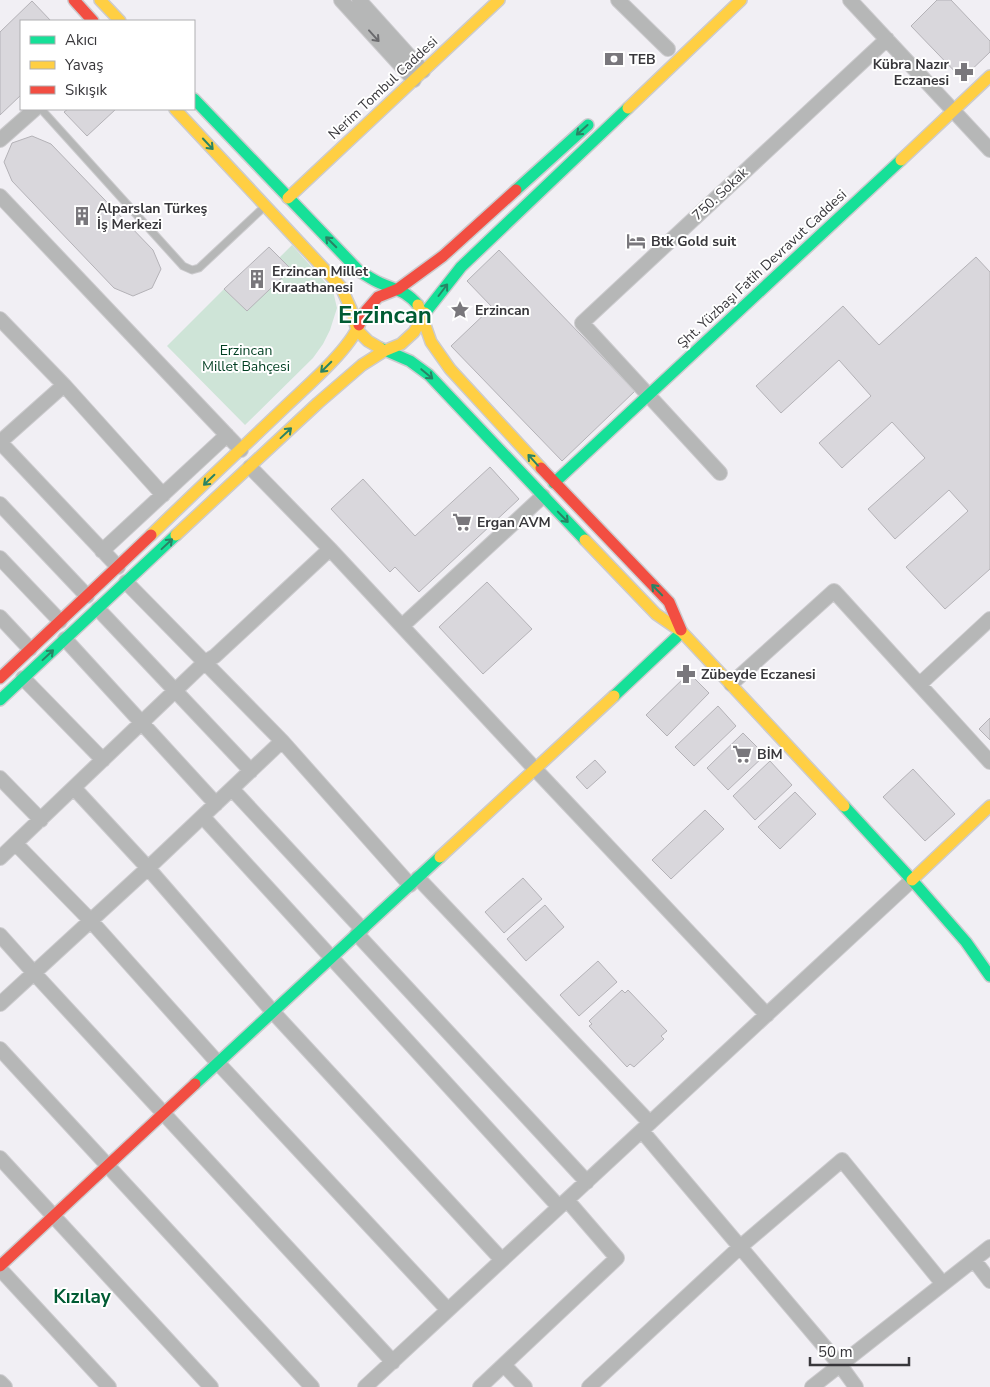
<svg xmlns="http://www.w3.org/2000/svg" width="990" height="1387" viewBox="0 0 990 1387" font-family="'Nunito Sans',sans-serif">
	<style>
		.green { fill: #cee4d7 }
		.building { fill: #d9d7dc; stroke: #b4b2b7 }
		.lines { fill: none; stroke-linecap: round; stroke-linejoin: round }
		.lane-casing { stroke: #cccbce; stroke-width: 9 }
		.street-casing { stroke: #cccbce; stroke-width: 16 }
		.fast-casing { stroke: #cccbce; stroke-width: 14 }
		.slow-casing { stroke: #cccbce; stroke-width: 14 }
		.jam-casing { stroke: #cccbce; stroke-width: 14 }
		.lane { stroke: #b6b7b7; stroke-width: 7 }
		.street { stroke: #b6b7b7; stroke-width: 14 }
		.fast { stroke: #16e098; stroke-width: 11 }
		.slow { stroke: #ffcf43; stroke-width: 11 }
		.jam { stroke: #f24e42; stroke-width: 11 }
		.oneway { stroke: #6a6a6d }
		.oneway2 { stroke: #298365 }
		.labels { text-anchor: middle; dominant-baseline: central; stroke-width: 4; stroke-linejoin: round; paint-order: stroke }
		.poi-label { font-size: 14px; font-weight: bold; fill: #38373b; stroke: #fff; text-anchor: start }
		.street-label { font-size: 14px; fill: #38373b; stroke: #fff }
		.park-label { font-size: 14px; fill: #003f22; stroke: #fff }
		.district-label { font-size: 19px; font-weight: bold; fill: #005b33; stroke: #fff }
		.town-label { font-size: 24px; font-weight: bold; fill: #005b33; stroke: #fff }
	</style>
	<rect width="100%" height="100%" fill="#f1eff4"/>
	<path class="green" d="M292,245L333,291L337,308L330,330L323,344L313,358L245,425L167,346L224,289L247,311L279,258Z"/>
	<path class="building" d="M937,0H951L990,41V52L962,79L911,26Z
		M32,1L51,21H21V95L0,115V32Z
		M68,109H116L87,136L64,112Z
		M32,136L51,144L153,250L161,269L152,288L133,296L114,288L12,181L4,162L12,143Z
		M269,247L291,269L247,311L224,289Z
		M499,250L635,391L562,461L451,346L492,307L467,281Z
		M976,257L990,272V569L945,609L906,567L968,511L949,490L895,539L868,509L925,458L892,422L842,468L819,443L871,396L839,360L781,413L756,386L843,306L879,345Z
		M490,467L519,499L419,592L395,567L390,572L331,509L363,479L415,536Z
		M487,582L532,629L483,674L439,627Z
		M689,673L709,693L667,736L646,715Z
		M718,706L736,726L694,766L675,747Z
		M990,718V740L979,729Z
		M743,733L765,755L728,790L707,768Z
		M595,760L606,772L587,789L576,777Z
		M770,761L792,785L755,820L733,796Z
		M913,769L955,814L925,841L883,797Z
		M795,792L816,814L780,849L758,827Z
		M705,810L724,829L671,879L652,860Z
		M523,878L542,899L504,933L485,912Z
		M545,905L564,927L526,961L507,939Z
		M598,961L617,982L579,1016L560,995Z
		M622,990L625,993L628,990L667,1031L661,1036L664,1039L634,1067L630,1064L627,1067L589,1026L592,1024L589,1021Z"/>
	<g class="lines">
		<g class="lane-casing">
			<path id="lane" d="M41,109L183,266L192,270L199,268L263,208"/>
		</g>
		<g class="street-casing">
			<path id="street" d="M341,0L414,80
				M359,0L423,71
				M618,0L668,49
				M850,0L990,150
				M0,140L35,109
				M0,196L241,450
				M0,319L64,385L163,495
				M0,442L118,567
				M0,442L64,385
				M250,467L330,549L535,769L767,1015
				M720,473L582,323L887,39
				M0,504L87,596
				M102,551L227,435
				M0,558L60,621
				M126,582L282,741L410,885
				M98,609L251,771
				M0,617L30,649
				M402,626L543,496
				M65,639L216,804
				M23,678L103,760
				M731,684L834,591L990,762
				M920,684L990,619
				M0,778L41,820
				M74,788L148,868L273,1012L502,1260
				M232,789L362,929
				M203,817L559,1207
				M16,844L91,921L218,1063L448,1310
				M0,858L205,662L215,656L330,549
				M418,878L650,1123
				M357,934L587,1182
				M0,935L34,973L393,1362
				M0,1004L148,868L282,741
				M0,1049L312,1387
				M642,1131L840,1365L856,1387
				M0,1158L211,1387
				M974,1260L990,1281
				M0,1269L109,1387
				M504,1365L525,1387
				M0,1382L5,1387
				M365,1387L912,880
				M480,1387L617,1258L567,1200
				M589,1387L740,1247L842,1160L943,1284
				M812,1387L990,1247"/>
		</g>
		<g class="fast-casing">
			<path id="fast" d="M194,99L359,271C366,275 373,280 380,283C398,291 405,290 418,305
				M516,190L588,125
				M425,313L461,267L628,108
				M380,348L410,361L429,375L585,540
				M554,483L901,160
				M614,696L682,632
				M0,700L176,535
				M844,806L912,880L966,942L990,976
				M195,1084L440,857"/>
		</g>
		<g class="slow-casing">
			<path id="slow" d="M100,0L120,21
				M628,108L741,0
				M175,109L341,287L351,309L357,330L368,341L380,348
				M901,160L990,76
				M288,198L499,0
				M418,305L431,342L450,369L541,468
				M151,535C195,492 240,450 285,407C306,387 348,351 359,325
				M176,535L318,403L362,365L384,351L401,344L414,332L425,313
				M585,540L656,614L682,632L844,806
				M440,857L614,696
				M912,880L990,806"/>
		</g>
		<g class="jam-casing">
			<path id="jam" d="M74,0L93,21
				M359,325L364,313L378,297L398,289L443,256L516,190
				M541,468L669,602L681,630
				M0,678L151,535
				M0,1266L195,1084"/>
		</g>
		<use href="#lane" class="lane"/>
		<use href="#street" class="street"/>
		<use href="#fast" class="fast"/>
		<use href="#slow" class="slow"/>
		<use href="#jam" class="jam"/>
	</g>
	<defs><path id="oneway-shaft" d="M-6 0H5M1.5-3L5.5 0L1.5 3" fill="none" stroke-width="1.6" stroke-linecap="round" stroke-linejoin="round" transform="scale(1.25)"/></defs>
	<use class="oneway" href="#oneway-shaft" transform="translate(374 36) rotate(48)"/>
	<g class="oneway2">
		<use href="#oneway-shaft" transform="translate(582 130) rotate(138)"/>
		<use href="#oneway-shaft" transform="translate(208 144) rotate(47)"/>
		<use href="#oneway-shaft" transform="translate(331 242) rotate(-135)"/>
		<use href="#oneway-shaft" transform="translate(443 290) rotate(-53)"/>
		<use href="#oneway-shaft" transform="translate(326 367) rotate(135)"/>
		<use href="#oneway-shaft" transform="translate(427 374) rotate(40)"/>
		<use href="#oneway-shaft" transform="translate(286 433) rotate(-43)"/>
		<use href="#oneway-shaft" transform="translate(533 460) rotate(-132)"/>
		<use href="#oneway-shaft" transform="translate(209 480) rotate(136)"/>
		<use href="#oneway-shaft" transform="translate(563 517) rotate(46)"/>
		<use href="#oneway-shaft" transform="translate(167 544) rotate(-43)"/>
		<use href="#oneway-shaft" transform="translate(657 590) rotate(-134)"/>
		<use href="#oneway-shaft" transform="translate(48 655) rotate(-43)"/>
	</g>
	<defs>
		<g id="bank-bare" transform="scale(1.5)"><path d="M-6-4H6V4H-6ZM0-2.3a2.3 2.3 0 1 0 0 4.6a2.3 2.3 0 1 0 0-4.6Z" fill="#79777c" stroke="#fff" stroke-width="2.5" paint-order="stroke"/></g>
		<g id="pharmacy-bare" transform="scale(1.5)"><path d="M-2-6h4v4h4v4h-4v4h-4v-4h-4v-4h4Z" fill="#79777c" stroke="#fff" stroke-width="2.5" paint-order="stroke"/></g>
		<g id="building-bare" transform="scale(1.5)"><path d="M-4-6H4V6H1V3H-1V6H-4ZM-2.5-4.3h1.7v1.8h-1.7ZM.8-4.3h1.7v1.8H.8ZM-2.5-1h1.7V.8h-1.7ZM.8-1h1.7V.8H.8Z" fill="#79777c" stroke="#fff" stroke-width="2.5" paint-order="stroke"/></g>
		<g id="hotel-bare" transform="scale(1.5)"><path d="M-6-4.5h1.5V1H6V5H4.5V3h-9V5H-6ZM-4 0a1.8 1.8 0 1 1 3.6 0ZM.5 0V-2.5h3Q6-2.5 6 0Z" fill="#79777c" stroke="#fff" stroke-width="2.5" paint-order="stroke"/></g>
		<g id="sight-bare" transform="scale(1.5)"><path d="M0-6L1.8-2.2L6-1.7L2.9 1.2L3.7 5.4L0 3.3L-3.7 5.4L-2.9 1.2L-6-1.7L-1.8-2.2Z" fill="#79777c" stroke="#fff" stroke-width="2.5" paint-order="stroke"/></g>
		<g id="supermarket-bare" transform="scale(1.5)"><path d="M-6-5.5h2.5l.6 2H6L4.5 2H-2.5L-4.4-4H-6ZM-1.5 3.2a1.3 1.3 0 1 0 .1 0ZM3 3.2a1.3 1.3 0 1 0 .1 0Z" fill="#79777c" stroke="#fff" stroke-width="2.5" paint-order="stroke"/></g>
	</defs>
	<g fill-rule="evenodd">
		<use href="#bank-bare" x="614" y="59"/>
		<use href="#pharmacy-bare" x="964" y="72"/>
		<use href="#building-bare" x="82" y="216"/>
		<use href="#hotel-bare" x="636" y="241"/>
		<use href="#building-bare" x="257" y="279"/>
		<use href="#sight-bare" x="460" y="310"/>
		<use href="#supermarket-bare" x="462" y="522"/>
		<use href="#pharmacy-bare" x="686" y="674"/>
		<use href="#supermarket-bare" x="742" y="754"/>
	</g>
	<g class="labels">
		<g class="poi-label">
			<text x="629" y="59">TEB</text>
			<text x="949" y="64" text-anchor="end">Kübra Nazır<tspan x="949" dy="16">Eczanesi</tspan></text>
			<text x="97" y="208">Alparslan Türkeş<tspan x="97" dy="16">İş Merkezi</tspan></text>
			<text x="651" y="241">Btk Gold suit</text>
			<text x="272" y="271">Erzincan Millet<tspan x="272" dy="16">Kıraathanesi</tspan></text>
			<text x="475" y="310">Erzincan</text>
			<text x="477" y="522">Ergan AVM</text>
			<text x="701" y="674">Zübeyde Eczanesi</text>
			<text x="757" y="754">BİM</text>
		</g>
		<g class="street-label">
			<text transform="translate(383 88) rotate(-43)">Nerim Tombul Caddesi</text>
			<text transform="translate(720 194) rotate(-43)">750. Sokak</text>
			<text transform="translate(762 269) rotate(-43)">Şht. Yüzbaşı Fatih Devravut Caddesi</text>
		</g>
		<g class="park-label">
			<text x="246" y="350">Erzincan<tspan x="246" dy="16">Millet Bahçesi</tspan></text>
		</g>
		<g class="district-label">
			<text x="82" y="1297">Kızılay</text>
		</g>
		<g class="town-label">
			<text x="385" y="315">Erzincan</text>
		</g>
	</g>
	<rect x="20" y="20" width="175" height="90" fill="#ffffff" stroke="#afafb1"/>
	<rect x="30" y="36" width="25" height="8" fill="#16e098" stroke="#afafb1"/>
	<text x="65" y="45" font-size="15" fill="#38373b">Akıcı</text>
	<rect x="30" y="61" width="25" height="8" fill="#ffcf43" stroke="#afafb1"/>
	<text x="65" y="70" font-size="15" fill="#38373b">Yavaş</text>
	<rect x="30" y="86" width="25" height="8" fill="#f24e42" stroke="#afafb1"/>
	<text x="65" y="95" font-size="15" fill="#38373b">Sıkışık</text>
	<path d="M810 1357v8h99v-8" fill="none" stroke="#38373b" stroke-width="2.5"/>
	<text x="818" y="1357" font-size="15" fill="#38373b" stroke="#ffffff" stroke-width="4" paint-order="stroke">50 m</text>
</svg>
